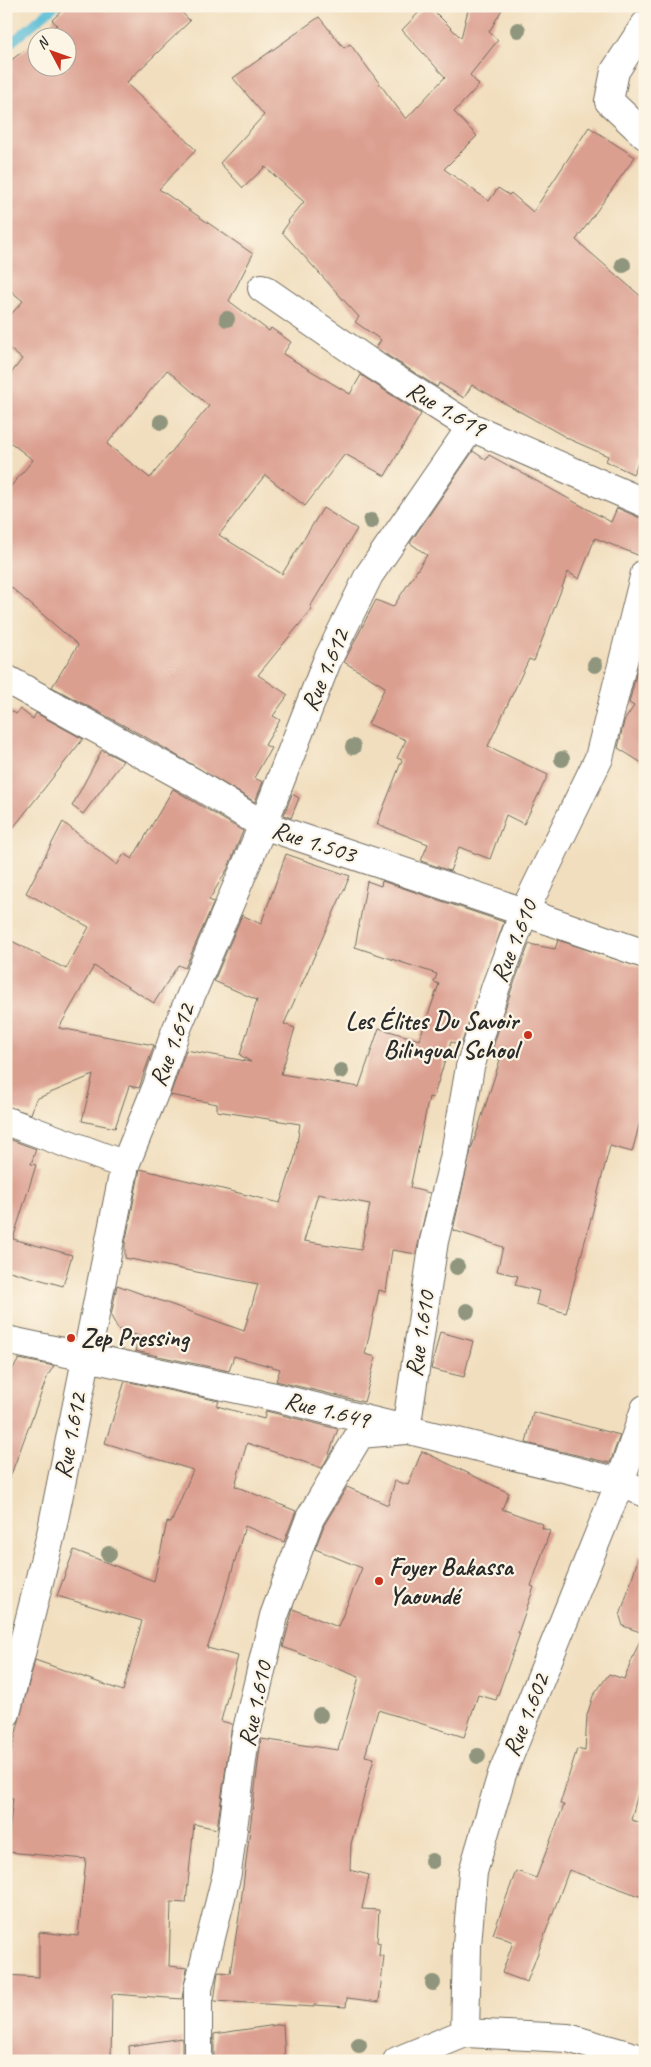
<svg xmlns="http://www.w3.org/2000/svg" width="651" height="2067" viewBox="0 0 651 2067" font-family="Caveat,sans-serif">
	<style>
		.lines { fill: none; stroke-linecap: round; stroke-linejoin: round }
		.stream { stroke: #58bbd6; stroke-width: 9 }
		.building { fill: #db9f90; fill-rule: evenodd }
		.minor-casing { stroke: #706a5e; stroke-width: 30 }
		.minor { stroke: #fff; stroke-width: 28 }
		.tree { fill: #90967e }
		.poi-dot { fill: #c8321e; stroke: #fcf5e5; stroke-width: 2 }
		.labels { text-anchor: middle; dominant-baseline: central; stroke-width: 4.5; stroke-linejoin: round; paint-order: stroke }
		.street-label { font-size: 25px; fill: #2b2b2b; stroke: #fcf5e5 }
		.poi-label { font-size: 25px; font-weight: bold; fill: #2b2b2b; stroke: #fcf5e5; text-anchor: start }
	</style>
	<rect width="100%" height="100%" fill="#fcf5e5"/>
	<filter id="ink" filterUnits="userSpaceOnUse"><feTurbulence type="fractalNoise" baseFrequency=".02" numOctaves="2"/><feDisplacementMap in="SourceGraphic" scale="10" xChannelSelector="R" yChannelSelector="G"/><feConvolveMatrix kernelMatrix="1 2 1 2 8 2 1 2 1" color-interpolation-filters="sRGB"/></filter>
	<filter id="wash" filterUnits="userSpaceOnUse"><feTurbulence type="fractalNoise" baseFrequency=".0096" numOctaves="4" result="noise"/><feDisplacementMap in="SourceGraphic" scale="20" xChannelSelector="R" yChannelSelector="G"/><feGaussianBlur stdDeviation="1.12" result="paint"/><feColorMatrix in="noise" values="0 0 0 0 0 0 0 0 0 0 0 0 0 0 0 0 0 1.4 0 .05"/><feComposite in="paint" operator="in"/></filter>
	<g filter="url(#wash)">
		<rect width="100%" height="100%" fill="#f1debe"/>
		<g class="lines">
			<path class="stream" d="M6,47L55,6"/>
		</g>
		<g id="blocks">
			<path class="building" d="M67,6H176L190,21L126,83L196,150L159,189L253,254L229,301L269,331L271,328L291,342L283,354L350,394L361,375L421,414L385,476L345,454L305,506L265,475L219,535L282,574L323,508L357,529L310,607L312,609L258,675L288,695L273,716L280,720L265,745L271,748L254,778L263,782L255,802L149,739L52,687L78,645L6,583V492L33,460L6,439V380L22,359L6,346V320L23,301L6,287V64L38,40V68H68V38H41L57,25L52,20ZM167,370L209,406L150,478L107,444Z
				M425,6H429L461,38L469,6H504L489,32L498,40L470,75L479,85L454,112L477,136L444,169L489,201L498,188L509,195L511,193L533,212L589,127L635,157L576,240L645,300V448L633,474L606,461L608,456L571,440L472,385L464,398L439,383L437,387L376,348L381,340L355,322L359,317L282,232L289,222L288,221L304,202L265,167L243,188L220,163L264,115L233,78L319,17L344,48L350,44L406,119L445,77L402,30Z
				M473,451L486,460L489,455L611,522L617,508L645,520V558L595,538L579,579L568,572L534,661L529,659L488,746L548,775L524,824L506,815L490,859L459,847L450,871L421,861L428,844L377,824L402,760L397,758L406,740L368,724L385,687L344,662L376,600L393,607L427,555L410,543Z
				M645,639V765L618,748L624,721L634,706L629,703Z
				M6,707L16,714L20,709L33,719L36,713L83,739L6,837Z
				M102,750L123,761L83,814L72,806Z
				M173,789L243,831L228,868L209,900L214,902L185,968L178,965L154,1003L94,966L59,1028L154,1045L139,1088L129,1086L115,1128L82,1121L93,1075L36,1099L31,1114L6,1106V938L66,969L89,927L26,893L63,822L117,865L124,854L132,859Z
				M292,794L299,798L291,818L284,815Z
				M286,854L350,876L284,1024L295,1028L281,1074L359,1087L379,1028L419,1040L439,984L434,982L437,974L355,947L367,881L381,886L382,881L504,922L461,1045L451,1042L433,1098L429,1097L410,1188L430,1193L416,1254L392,1250L386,1292L379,1290L365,1354L376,1357L364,1402L276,1381L280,1369L234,1356L229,1371L135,1351L139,1336L118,1329L111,1316L117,1285L244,1331L258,1284L125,1258V1244L140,1169L280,1203L295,1157L300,1124L217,1111V1104L170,1095L186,1050L251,1062L240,1055L257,1000L214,981L242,915L261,924ZM318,1194L370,1204L361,1250L304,1241Z
				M558,940L645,969V1103L632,1152L610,1146L566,1313L536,1304L539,1291L515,1285L518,1276L497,1271L503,1247L453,1230L471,1150L500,1060L490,1056L511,991L529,944L555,949Z
				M6,1138L36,1149L31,1164L36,1165L13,1239L72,1255L63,1286L6,1270Z
				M440,1332L473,1341L464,1377L431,1369Z
				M19,1359L54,1366L48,1375L9,1480H6V1380Z
				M125,1381L219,1401L217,1406L264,1419L266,1411L338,1429L328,1457L322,1468L247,1443L235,1486L296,1511L284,1542L245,1526L218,1619L207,1648L238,1656L221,1721L232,1724L217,1829L194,1824L186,1903L171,1902L169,1966L187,1968L182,1999L112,1994L111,2061H6V1975L39,1977V1932L78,1936L86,1859L7,1852L13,1798H6V1771L35,1660L123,1691L142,1621L57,1596L74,1550L154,1581L167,1522L171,1523L193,1470L105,1443Z
				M533,1412L620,1435L610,1463L526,1443Z
				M422,1451L509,1493L502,1509L543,1524L542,1528L550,1531L531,1586L534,1587L518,1633H520L496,1700L478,1695L464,1737L378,1710L365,1756L374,1758L351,1844L350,1870L369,1875L362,1909L379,1910L377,1942L380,1943L379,1956H384L379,2002L347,1998L346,2007L314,2005V2007L214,2001L218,1972L230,1973L240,1910L261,1739L338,1750L359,1677L283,1647L293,1609L338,1627L362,1568L315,1549L324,1525L347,1487L388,1505L395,1481L408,1485Z
				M639,1556L645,1557V1767L631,1820L645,1824V1898L569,1870L527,1982L502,1973L513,1942L493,1934L516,1871L536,1878L564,1805L560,1804L577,1749L585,1751L587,1715L593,1696L609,1674L624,1679L643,1633L623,1626L620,1616Z
				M283,2024L285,2061H214V2034Z
				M182,2038V2061H130L129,2046Z"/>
		</g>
	</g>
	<g filter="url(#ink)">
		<use href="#blocks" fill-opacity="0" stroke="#706a5e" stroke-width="1"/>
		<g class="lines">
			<g class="minor-casing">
				<path id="minor" d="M645,25L615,71L609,101L645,135
					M262,288L375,366L471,427L645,503
					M6,679L193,782L263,825L524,912L645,954
					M6,1121L125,1165
					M6,1340L275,1397L620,1482L645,1493
					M6,1713L51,1534L125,1165L157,1086L175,1033L263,825L327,661L369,575L471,427
					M465,2033L467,1945L473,1872L502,1774L620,1482L645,1409
					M198,2061V1989L227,1873L245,1738L274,1616L310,1518L360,1434L406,1430L434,1241L454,1159L470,1067L496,986L524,912L599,758L645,573
					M397,2061L465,2033L568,2038L645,2060"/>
			</g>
			<use href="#minor" class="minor"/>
		</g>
		<g class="tree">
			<circle cx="518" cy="30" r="8"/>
			<circle cx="623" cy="265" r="8"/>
			<circle cx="227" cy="319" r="8"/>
			<circle cx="161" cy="422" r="8"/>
			<circle cx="371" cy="521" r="8"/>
			<circle cx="595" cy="665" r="8"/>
			<circle cx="353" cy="747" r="8"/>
			<circle cx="562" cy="759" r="8"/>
			<circle cx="341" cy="1071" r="8"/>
			<circle cx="457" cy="1267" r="8"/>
			<circle cx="467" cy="1311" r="8"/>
			<circle cx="109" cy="1554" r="8"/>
			<circle cx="320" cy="1715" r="8"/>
			<circle cx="478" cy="1756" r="8"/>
			<circle cx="432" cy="1861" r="8"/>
			<circle cx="433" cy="1983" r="8"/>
			<circle cx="359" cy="2045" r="8"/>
		</g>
	</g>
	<g class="poi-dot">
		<circle cx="528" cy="1035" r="5"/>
		<circle cx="71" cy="1338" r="5"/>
		<circle cx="379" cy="1581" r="5"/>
	</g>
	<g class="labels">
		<g class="street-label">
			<text transform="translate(446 409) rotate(30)">Rue 1.619</text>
			<text transform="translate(325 670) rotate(-67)">Rue 1.612</text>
			<text transform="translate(314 842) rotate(18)">Rue 1.503</text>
			<text transform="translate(514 941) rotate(-68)">Rue 1.610</text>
			<text transform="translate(172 1045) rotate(-69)">Rue 1.612</text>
			<text transform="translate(420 1334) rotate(-81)">Rue 1.610</text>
			<text transform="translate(327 1410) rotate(14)">Rue 1.649</text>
			<text transform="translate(70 1436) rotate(-79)">Rue 1.612</text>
			<text transform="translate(255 1704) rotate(-78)">Rue 1.610</text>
			<text transform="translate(526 1715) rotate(-68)">Rue 1.602</text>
		</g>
		<g class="poi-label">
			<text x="518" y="1021" text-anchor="end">Les Élites Du Savoir<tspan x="518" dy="29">Bilingual School</tspan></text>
			<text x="81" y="1338">Zep Pressing</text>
			<text x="389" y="1567">Foyer Bakassa<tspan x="389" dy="29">Yaoundé</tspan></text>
		</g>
	</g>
	<rect width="651" height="2067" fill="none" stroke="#fcf5e5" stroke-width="25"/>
	<g transform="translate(52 52) rotate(311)"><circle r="24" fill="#fcf5e5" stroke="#a8a49b"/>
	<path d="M0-4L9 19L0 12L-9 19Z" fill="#c8321e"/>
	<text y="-8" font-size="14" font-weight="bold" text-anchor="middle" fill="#2b2b2b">N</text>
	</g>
</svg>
